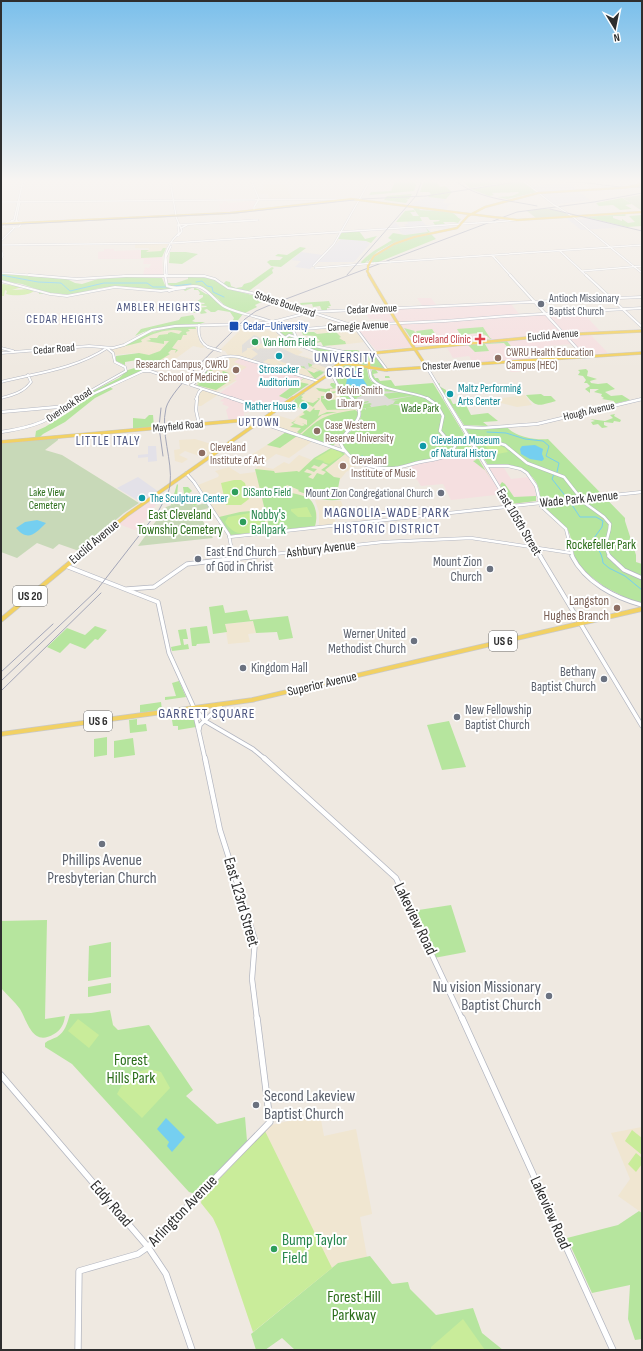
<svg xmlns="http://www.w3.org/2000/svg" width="643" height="1351" viewBox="0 0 643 1351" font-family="'Sofia Sans Condensed',sans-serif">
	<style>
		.industrial { fill: #e3e1e8 }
		.education { fill: #f0e6d1 }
		.medical { fill: #f5dfe0 }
		.green { fill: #b6e59e; fill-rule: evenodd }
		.cemetery { fill: #c8d9b8 }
		.pitch { fill: #c9ec9a }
		.plaza { fill: #dfdcd8 }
		.water { fill: #75cff0 }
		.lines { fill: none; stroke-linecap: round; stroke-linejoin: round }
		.stream { stroke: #75cff0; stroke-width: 1 }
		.tertiary-far5-casing { stroke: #b4b7c1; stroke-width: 2 }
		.tertiary-far4-casing { stroke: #b4b7c1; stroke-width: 3 }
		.tertiary-far3-casing { stroke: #b4b7c1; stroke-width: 3.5 }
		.tertiary-far2-casing { stroke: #b4b7c1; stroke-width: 5 }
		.tertiary-far1-casing { stroke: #b4b7c1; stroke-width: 6 }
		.tertiary-casing { stroke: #b4b7c1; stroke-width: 7 }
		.secondary-far3-casing { stroke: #b4b7c1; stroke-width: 2 }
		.secondary-far2-casing { stroke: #b4b7c1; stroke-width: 3 }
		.secondary-far1-casing { stroke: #b4b7c1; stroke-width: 3.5 }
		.secondary-casing { stroke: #b4b7c1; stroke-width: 5 }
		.primary-far3-casing { stroke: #c9c9c9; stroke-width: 2.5 }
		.primary-far2-casing { stroke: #c9c9c9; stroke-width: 3.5 }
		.primary-far1-casing { stroke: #c9c9c9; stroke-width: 4 }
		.primary-casing { stroke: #c9c9c9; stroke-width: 5.5 }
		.tertiary-far5 { stroke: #fff; stroke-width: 1.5 }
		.tertiary-far4 { stroke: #fff; stroke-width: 2 }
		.tertiary-far3 { stroke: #fff; stroke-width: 2.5 }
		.tertiary-far2 { stroke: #fff; stroke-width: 3.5 }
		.tertiary-far1 { stroke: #fff; stroke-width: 4.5 }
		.tertiary { stroke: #fff; stroke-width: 5.5 }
		.secondary-far3 { stroke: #fff; stroke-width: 1.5 }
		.secondary-far2 { stroke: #fff; stroke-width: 2 }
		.secondary-far1 { stroke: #fff; stroke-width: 2.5 }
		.secondary { stroke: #fff; stroke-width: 3.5 }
		.primary-far3 { stroke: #f2d163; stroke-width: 2 }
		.primary-far2 { stroke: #f2d163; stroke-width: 2.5 }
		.primary-far1 { stroke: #f2d163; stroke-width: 3 }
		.primary { stroke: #f2d163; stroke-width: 4 }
		.tram { stroke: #a3a6b8; stroke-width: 1 }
		.rail { stroke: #a3a6b8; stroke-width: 1 }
		.tertiary-bridge-far1-casing { stroke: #b4b7c1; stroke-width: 2; stroke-linecap: butt }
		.tertiary-bridge-casing { stroke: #b4b7c1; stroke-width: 3; stroke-linecap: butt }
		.secondary-bridge-far1-casing { stroke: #b4b7c1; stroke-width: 2; stroke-linecap: butt }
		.secondary-bridge-casing { stroke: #b4b7c1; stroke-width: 3; stroke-linecap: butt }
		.primary-bridge-casing { stroke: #c9c9c9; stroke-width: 2.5; stroke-linecap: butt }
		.tertiary-bridge-far1 { stroke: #fff; stroke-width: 1.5 }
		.tertiary-bridge { stroke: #fff; stroke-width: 2 }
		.secondary-bridge-far1 { stroke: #fff; stroke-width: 1.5 }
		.secondary-bridge { stroke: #fff; stroke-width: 2 }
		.primary-bridge { stroke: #f2d163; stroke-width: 2 }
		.worship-dot { fill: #6b7280; stroke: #fff; stroke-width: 1.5 }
		.transit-dot { fill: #1a4fb4; stroke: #fff; stroke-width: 1.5 }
		.health-dot { fill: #e0444e; stroke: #fff; stroke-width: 1.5 }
		.leisure-dot { fill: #2e9e5b; stroke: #fff; stroke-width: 1.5 }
		.culture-dot { fill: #0f9aa8; stroke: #fff; stroke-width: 1.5 }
		.education-dot { fill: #8d6e63; stroke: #fff; stroke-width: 1.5 }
		.labels { text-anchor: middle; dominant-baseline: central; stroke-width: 4; stroke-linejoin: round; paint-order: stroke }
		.far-worship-label { font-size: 11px; fill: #5b616d; stroke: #fff; text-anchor: start }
		.far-street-label { font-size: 11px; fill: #2e2e2e; stroke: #fff }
		.far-transit-label { font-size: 11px; fill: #164399; stroke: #fff; text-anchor: start }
		.far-health-label { font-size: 11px; fill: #be3a42; stroke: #fff; text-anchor: end }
		.far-leisure-label { font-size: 11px; fill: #27864d; stroke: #fff; text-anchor: start }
		.far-education-label { font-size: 11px; fill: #785e54; stroke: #fff; text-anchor: start }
		.far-culture-label { font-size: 11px; fill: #0d838f; stroke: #fff; text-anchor: start }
		.far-park-label { font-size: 11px; fill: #2c6e1b; stroke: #fff }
		.far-neighbourhood-label { font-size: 12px; letter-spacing: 1px; fill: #4d5680; stroke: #fff }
		.shield { fill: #fff; stroke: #6d6d6d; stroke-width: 1 }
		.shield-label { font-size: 12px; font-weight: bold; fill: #2e2e2e }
		.far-quarter-label { font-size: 13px; letter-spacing: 1px; fill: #4d5680; stroke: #fff }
		.street-label { font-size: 13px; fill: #2e2e2e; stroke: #fff }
		.park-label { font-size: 13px; fill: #2c6e1b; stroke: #fff }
		.leisure-label { font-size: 13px; fill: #27864d; stroke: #fff; text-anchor: start }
		.worship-label { font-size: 13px; fill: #5b616d; stroke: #fff; text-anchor: start }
		.education-label { font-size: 13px; fill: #785e54; stroke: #fff; text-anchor: end }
		.neighbourhood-label { font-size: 14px; letter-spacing: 1px; fill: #4d5680; stroke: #fff }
		.near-worship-label { font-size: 16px; fill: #5b616d; stroke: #fff }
		.near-street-label { font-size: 16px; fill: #2e2e2e; stroke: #fff }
		.near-park-label { font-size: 16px; fill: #2c6e1b; stroke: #fff }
		.near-leisure-label { font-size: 16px; fill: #27864d; stroke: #fff; text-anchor: start }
	</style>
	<rect width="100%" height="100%" fill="#efe9e1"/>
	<path class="industrial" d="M564,180L576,182L581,185L572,186L590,200L554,205L531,186L567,183Z
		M428,197L446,199L443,203L459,204H450L445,211L410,206L414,202Z
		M565,217H573L577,220L587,218L626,227L581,230Z
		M407,221H422L427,226L448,225L450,228L430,229L431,232L405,235L401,233L397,228H390L395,222L401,228L407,227L404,224H408Z
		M341,239L366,241L370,244L354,262H318Z
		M301,252L323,255L310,269L295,267L301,261L291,260Z
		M148,446H156L157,461L148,462V457L138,458V455L148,454Z
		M138,477L159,492L142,503L117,488Z"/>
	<path class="education" d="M285,184L292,198L269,199L268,194H258L256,190H264L263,185Z
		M135,243L168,244L162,257L141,258V250H149V248H135Z
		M245,325L261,330L275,331L286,341L299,346L296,349L303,352L298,355L313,359L315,357L326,360L329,358L338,362L339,363L309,385L322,389L341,387L352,396L359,413L340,443L331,447L314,440L289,458L276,454L259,466L273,469L284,462L289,464L299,455L312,460L320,454L342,451L360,464L346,472L339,481L338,490L341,500L323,499L310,496L308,497L317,513L316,522L314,526L230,535L198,485L218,477L219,475L215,471L229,467L240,474L255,472V469L262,462L248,457L287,432L270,426L278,420L269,416L273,414L293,420L304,411L286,404L310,387L248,366L237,380L215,393L218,395L201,406H196L197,395L201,389L205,388L196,384L206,371L216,362L229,357L225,351L220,350Z
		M196,326L200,343L205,347L202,348L193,346L171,362L135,353L115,355L111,350L155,330Z
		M340,327H353L365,342L331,346L329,343L322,344L321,342L307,344L320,341L314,330Z
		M525,395L532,405L517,407L489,400Z
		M195,439L221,447L205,458L185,451L179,455L188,459L182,463L175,461L174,450L180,449L179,440Z
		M315,500L341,501L345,512L333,515L336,524L319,526V512Z
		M254,621L256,633L248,634L250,642L228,644L225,624Z
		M320,1114L324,1136L356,1129L372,1213V1214L360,1217L367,1257L338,1263L253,1332L219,1231L213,1218L203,1205L201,1199L271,1125Z
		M642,1127V1213L618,1196L630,1179L611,1133Z"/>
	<path class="medical" d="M222,200H227L228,203L243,202L242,200H259L255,205L254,211L221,213L219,204L223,203Z
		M104,249H114V251L141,250V258L162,257L163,276L143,275L145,267L149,268L151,264H143L144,259H98V252L104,251Z
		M417,298H431L438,307L510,303L520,315L582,312L600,331L588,332L608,353L584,355L574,344L545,346L554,357L533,360L540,370L511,372L502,361L473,363L469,356L453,358L445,344L376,350L356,328L386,325L382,319H369L364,310L423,307Z
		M241,358L305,378L297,383L307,386L273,410L257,406L246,413L245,411L244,412V419L229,421L226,410L229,407L222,404L224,402L220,401L227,396L220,393L237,381L233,379L237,377L234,375L247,367L234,362Z
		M469,442L484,467L502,465L511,479L529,477L534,486L537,501L512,505L504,494L451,500L443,484L421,486L412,472L411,466L448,456L455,451L459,443Z
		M149,500L156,505L144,522L135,530L118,524Z"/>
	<path class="green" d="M405,180H419L418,183H415L416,185L414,191L369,195L371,192L391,191L395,181Z
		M425,180H434L440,187L445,186L452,192L446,199L428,197L431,194L429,192H420L423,183L427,182Z
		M461,180H523L470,188Z
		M535,180H563L568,183L562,180L527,182L537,192L507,199L497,197L512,196L519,193L518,192L492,193L494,195L489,196L471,189Z
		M412,194L409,199L405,200H408L406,203L384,200L387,196Z
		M622,198L632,204L625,205L632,209L620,210L613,205L599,206L596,203Z
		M413,208H422L419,210C430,211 440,210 451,212C455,213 457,218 461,219L458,223L454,222H443L445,224L435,225L433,222L440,221L439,220H430L428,217H420L422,221L396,222L405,211L414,210L415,212H410L413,216H419Z
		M625,214L626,215L625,216H613V218L622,221V219L628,223L635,222L629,216L642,215V226L627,227L586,217Z
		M426,228L430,232L428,233L406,239L431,234L436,239L376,263L371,262C375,252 390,247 399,241L379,252L398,240L377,252L367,263L368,260L365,263L362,264L361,262C370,252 381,247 392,240L388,238L393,233L405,235L428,232Z
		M359,231L365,239L377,236L371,243L366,241L338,239L342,232Z
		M300,247L306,248L281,267L271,266L267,262L270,260H280L283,257L275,256L278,254L287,255Z
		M163,248H166L162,257L141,258V250H149L146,252L161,251Z
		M170,252H186L198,254L182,264L169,263Z
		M272,267L274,268L272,270L273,273L249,291L230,288L224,285V283L226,281L230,282L231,286L236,288L242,287L244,284L251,282Z
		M1,273L67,279L75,283L82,284L101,278L124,277L162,278L165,285L174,290H148L117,287L100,288L72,295L53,293L39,294V290L22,284L1,281Z
		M188,277L212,278L228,289L268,299L255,305L257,307L243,314L235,324H231L234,318L230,312L218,310L215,312H211L207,309L204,310L207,313L200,314L201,313L199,312L195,313L192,312L195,308L206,307L207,306L194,305L204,304L205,303L196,302L203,297V295H199L200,293L198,290H194V287L185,291L183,289C196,286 195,287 206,294C209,295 212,295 213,296C216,296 224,305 228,308C220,303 206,287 197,286C187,285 174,292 167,283H176L188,279Z
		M329,301L331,306H328L330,308H327V310L322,311L320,306L313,307L312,304L301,305L300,303Z
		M193,315L195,319L192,321L195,322H205L200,324C177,325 156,325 135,336L141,329L179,320L181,317Z
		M173,327L195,326L196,329H188L190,331L186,332L187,335H183L181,340H178L172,348L178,350L175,353L176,350H171L168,353L170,354L144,370L73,403L81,397L119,378L128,370L144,365L146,362L137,360L125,362V365L116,361V356L139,353L149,355L160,351L169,341H164V344L146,341L151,340L149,338H157L159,335L168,334V333L171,332L179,334L182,331C170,328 155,332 141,340L142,342L113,349L125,345L148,333Z
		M483,327L490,338L492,339L472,342L477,338L479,340L490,339C483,330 472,334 461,335V336L457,329Z
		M404,328L415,331L414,332L417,333L416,331L432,329L436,335L410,337Z
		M278,331L292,332L295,338L300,343L345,351L341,350H357L365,353H375L384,369H367L369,378L372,382L375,381L371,376L372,370H376L378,373L373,374L375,378H385V376H389L390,378H378L380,381L391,380L395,386L433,383L467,439H457C456,443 455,448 452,451C446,458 429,460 420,461C411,463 402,466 392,467C377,468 342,461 342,441C347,433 356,428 360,419C366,403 347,393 339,384C335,379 335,375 330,371L343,361L293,342Z
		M302,332H314L317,334L336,332L341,337L339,338L344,341H348H345L346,344L323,346L321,342L310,344L308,343L320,341L315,336L303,335Z
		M507,341L513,349H509L504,343L485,344L489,351L475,352L468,345Z
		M298,356L315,361L311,367L325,372L315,379L307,370L314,373L319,370L310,367L306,369L285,361L295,358Z
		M213,369L218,370H213L205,375L209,378L206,380L216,379L215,377L223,373L222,372L223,371L229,373L221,374V376L231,381H227L228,382L216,390L196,385L200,384L197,383L206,372Z
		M586,369L588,371L587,376L597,379L590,381L591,383L598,384L607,383L615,389L605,392L611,396L622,395L630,400L609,405L608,404L614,403V401L602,399L604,398L601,396L602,394L594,392L599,389H590V393L585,389L590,386L587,383H584L586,380L583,376L578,375L580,372L578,370Z
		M304,378H305L299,382L309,384L287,399L279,396Z
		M331,383H334L340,388L330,389V392L344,390L353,401L356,407L355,409L327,410L321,401V396H327L322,399L328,398L329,400L342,399L337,392L328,395L325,392L319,391L316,388L326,389L333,388L330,385Z
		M439,383L440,384L439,386L446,390V395L450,398L453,404L473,402V400L476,404L466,405L471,415L488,413L498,421L483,422L488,426L464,425L438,384Z
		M110,387L113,389L95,398L65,422L43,434L39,438H35L36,431L45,427L74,409L68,407Z
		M303,393H305L301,396L303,397L301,399L305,401H304L313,403L319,399L317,398H319L320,399L313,407L308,404L309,406L300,405L308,407L306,410L310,412L314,408L315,409L314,410H320L318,416L327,412H337L322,415L300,434L297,432L301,428L290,427L294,424L291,423L296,420L293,423L302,426L305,425L302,423L307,425V414V420L299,417L305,414L303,413L304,411L298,407L297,409L289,407L276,412L295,401L294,400Z
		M541,394L544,396H551L556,401C540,405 537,409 526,395Z
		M355,410L358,412C358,422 340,442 332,446L301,435C321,416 328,414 355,410Z
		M615,414L614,416L621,420L620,422L614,421L613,423L604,422V425L608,427L602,428L598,424L593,425L591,422L595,421L590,419L605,421L613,418L610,415Z
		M149,415H153L154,427L133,429V418L145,419Z
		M507,427C515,437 536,440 548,439L625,518V521L636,555V562L642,564V604L632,601L605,587L582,570L575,559L570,535L567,528L539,503C544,484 528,468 510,465C503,463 495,465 488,465L466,429Z
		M286,432L297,436L280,448L267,445Z
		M468,442L471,446L491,480L486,471L473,461L476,460L471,448L467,447L466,449L470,450L466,451L464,449L463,451L461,450L457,454L454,452L459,443Z
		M331,448L342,451L345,454L325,470L334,477L340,478L338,488L342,499C326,503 311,496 298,491L299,490L287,485L282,490C289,493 299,494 306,497C316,501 318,517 315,526L270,531L255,469L274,471L275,473L297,471L299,472L314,458ZM323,463L328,465L321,470L326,472L323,475L317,473L313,479L308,477L312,474L304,472L307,469L314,472L317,469L311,468L314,465L319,467Z
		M502,482L505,484L514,497L536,496V501L511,504L500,485Z
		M177,484L178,485L177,496L184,494L183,487H188L192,491L188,494L189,497L194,500V503L198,505L194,506L189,499L171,505Z
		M263,510L267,531L231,535L219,517L240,512Z
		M223,605L225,613L247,610L250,620L288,616L293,638L279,640L277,632L256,633L253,621L225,624L227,632L213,634L209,607Z
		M95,626L107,630L98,640L95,639L85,649L70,643L60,653L47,647L67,628L85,635Z
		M207,626L210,643L197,644L196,646H192L190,628Z
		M186,629L188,639H183L184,645L188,644L189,649L172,651L171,647L181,645L178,630Z
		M179,681L186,697L165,700V697L176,696L172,683Z
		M161,702L162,710L140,713V705Z
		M192,711L196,727L178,730V726H173L171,714Z
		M137,719V725L146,724L147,731L130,733L129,720Z
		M449,721L466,767L442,770L427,725Z
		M107,737V755L94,757V739Z
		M133,738L135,755L114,758V741Z
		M451,905L466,952L434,958L412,911Z
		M47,920L45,1019L65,1016C64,1024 61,1030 54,1034C33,1047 28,1023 20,1009C15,1002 7,995 1,988V921Z
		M111,942V977L88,981L89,946Z
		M111,983V993L88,997V987Z
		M110,1010L113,1025L118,1030L149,1025L193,1090L186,1096L217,1124L245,1117L247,1141L197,1193H192L189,1192L72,1064L45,1047V1043C48,1040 53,1039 57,1037C66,1031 67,1023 70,1014L91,1013Z
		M639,1211L642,1213V1339L635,1340L628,1319L630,1285L592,1293L567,1238L618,1225Z
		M370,1256L392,1284L408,1282L410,1289L436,1315L473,1308L482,1333L503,1350H295L282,1338L265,1350H256L251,1334L338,1263Z"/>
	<path class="cemetery" d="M641,195L642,211L623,198Z
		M545,208L566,213L570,216L536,218L527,211Z
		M58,438V440L45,450L62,455L139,503L124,513L79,551L59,544L53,549L37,543L17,558L1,552V443Z
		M189,499L194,506L206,503L209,508L197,511L213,538L138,546L166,507Z"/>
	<path class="pitch" d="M3,284L22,287L12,290L30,289L34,291C28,296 13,296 6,294L7,291L5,290L4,296H1V285Z
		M495,444L505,448L508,452L492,455L485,445Z
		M332,449L340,452L343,455L329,464L323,462L324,461L315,459Z
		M234,480H241L245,483L249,499L241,505H226L221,483Z
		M307,507L312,517H298L291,511V509Z
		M255,512L259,513L261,526L257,531C242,534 234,536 225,522L228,517Z
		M78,1019L99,1035L89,1048L68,1031Z
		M149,1069L161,1072L170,1088L142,1118L117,1094C124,1080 133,1072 149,1069Z
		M632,1130L642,1138V1155L625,1141Z
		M265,1131L332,1268L253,1332L219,1231L213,1218L201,1203L202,1197Z
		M636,1153L642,1158V1164L636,1172L628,1164Z
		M463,1319L485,1350H431V1347Z"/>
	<path class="plaza" d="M254,335L257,336L265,342L250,348H247V350L242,353V345Z
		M269,341L286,345L279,347L296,355L320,362L324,361L331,363L333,362L336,364L327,368L316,364L313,365L308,363L309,367L311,366L310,368L326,372L322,374L324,372L319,371L316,372L318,370L309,368L307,370L315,379L305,368H303H305L304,366L301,368L303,366L296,367L274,359H268L263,362L278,367L280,365L277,363L289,367L290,369L282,365L278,368L255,361L254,360L256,359H251L258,354L251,349L256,348L258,350L260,348L269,349L275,347L266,342L273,343Z
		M378,387H379L378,391L399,392L383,394L389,399L418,395L391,400L399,401H395L393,404H402L401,406L392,404L387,406L386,405L366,408V410L364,408L361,409L371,407L370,405L372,404L370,403L359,405L369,402L368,401L363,402L357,400L360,401L356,398L363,395L359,389L366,388L371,394L377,393Z"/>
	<path class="water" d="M350,371H358L359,375L362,377L368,387L355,389L351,385L346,384L347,379L344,372Z
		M535,445L543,449L542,454L544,459L542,461L530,459L521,454L520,449L522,446Z
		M37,520L46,523C35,534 28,542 16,528L25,522Z
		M166,1118L185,1137L172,1152L167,1146L169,1142L157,1129Z"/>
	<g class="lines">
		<path class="stream" d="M1,275L38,282L61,283L70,291L104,283H147L153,287H166
			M196,282L202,281L207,286L212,287L213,292L224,297
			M174,286L191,284
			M487,432L506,433L525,439L543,441L549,446L546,456L559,463L557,472
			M362,456L381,463H388
			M554,474L552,479L567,498
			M570,502L580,517H596L603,521L602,527L594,538C595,549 602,550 603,563L609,568L625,576L642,590"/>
		<g class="tertiary-far5-casing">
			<path id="tertiary-far5" d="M251,180L259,199L254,207V211
				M1,202L350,199
				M11,221L14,220L23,181L41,180
				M18,221H16L20,201
				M178,225L258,220
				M1,250L3,255L1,260
				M560,251L587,276
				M492,255L511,276
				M390,262L642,245
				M313,266L334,244L359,200
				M315,268L375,263
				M582,271L642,266"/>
		</g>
		<g class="tertiary-far4-casing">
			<path id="tertiary-far4" d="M510,275L584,356
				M586,275L642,327
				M1,281L50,294L67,296L115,287L161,291L185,288
				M275,321L286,329
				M252,324L272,322L311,312L642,297
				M199,325C198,334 199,342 208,347
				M328,372L333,376L337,384L353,399
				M191,385L234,399
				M192,385C209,372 209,352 239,357L318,381
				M76,399L126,371L125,367L115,362L113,353L107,348
				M82,399L143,371H150L179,381
				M196,399L199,392L202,389"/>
		</g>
		<g class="tertiary-far3-casing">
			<path id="tertiary-far3" d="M197,398L196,410L199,424
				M231,398L273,412
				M352,398C371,420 348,425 340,442C348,463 374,470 395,468C403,467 411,464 420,462C435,459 453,459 457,441
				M1,412L68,406L84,398
				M259,422L344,451
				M462,427L482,428L537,424L642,399
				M1,432C35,427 51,421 77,398
				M486,466H508L521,469L527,473L536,486L541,506L566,529L573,557
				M186,473L194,482L229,535L233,557
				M229,537L642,492
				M248,557L383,542L471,538L571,553"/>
		</g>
		<g class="tertiary-far2-casing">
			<path id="tertiary-far2" d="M233,556V559
				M572,556C585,582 615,598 642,605
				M66,566L158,602L169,653L194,708L205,721L253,749L265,759
				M127,589L154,587L187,564L257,556
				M194,710L205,759
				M199,730L200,725L221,705"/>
		</g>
		<g class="tertiary-far1-casing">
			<path id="tertiary-far1" d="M205,758L220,830L255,940L252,979L257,1019
				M264,758L396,878L462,1019"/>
		</g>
		<g class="tertiary-casing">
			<path id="tertiary" d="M462,1018L613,1350
				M1,1075L148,1247L166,1274L192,1350
				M78,1350L79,1271L138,1254L148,1247L270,1122L257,1018"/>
		</g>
		<g class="secondary-far3-casing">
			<path id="secondary-far3" d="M170,180L176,216
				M522,180L554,205
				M359,200L370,180
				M558,207L573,217L642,273
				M176,217L182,231L178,236
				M7,222H22L19,227H3Z
				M495,222L517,220
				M181,228L187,225
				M1,241L14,228
				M1,245L172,243L477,223
				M1,273L42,276
				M167,275L166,257L171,246
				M123,276H205
				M165,276C164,256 164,248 179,233L178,225"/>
		</g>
		<g class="secondary-far2-casing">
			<path id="secondary-far2" d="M29,275L77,279L126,276H204L215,279L228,288L252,293L275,301
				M165,275L167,286C180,291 190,283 200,287C210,291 217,303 225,307C239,314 257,316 272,322L275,324L278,332L289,341L342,362
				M169,291L175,289
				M283,303L354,326L387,370
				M508,316L642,308
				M445,321L507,316
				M293,330L297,339L304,344L355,354
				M285,338L289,335L295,337
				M1,348L13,351
				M1,353L89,346L113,348L124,345L152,330L175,326L253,324L293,330L339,326L444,321
				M426,366L446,399
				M369,368C370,371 370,374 371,377C378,392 415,391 429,399
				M1,382C37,373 75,369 107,348
				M1,398C13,395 24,392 31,382L28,375"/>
		</g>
		<g class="secondary-far1-casing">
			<path id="secondary-far1" d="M427,398L437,405L443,416L440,431L446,438L453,441H491L505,445L527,463L564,477L579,496
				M445,398L541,557
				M582,501L604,517L610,524C610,538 601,542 610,557"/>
		</g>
		<g class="secondary-casing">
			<path id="secondary" d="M540,556L642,726
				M609,556L624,570L642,578"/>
		</g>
		<g class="primary-far3-casing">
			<path id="primary-far3" d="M638,180H642
				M631,186L642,184
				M503,218L517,220L642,212
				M1,224L230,213L351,199L493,217
				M368,266L374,256L394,244L414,237L457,228L468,216L485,207L538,193L620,188
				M367,271L370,276"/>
		</g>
		<g class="primary-far2-casing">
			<path id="primary-far2" d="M369,275L395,319
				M395,319L426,366
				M357,355L369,363V368
				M344,363L385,370L642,353
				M333,368L350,356
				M292,399L353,358L364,354L556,335L642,331"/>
		</g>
		<g class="primary-far1-casing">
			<path id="primary-far1" d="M1,442L246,420L259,422
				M229,443L293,398
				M76,557L127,515L231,442"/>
		</g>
		<g class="primary-casing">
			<path id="primary" d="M1,620L78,556
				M1,734L252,700L642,609"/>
		</g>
		<use href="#tertiary-far5" class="tertiary-far5"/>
		<use href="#tertiary-far4" class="tertiary-far4"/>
		<use href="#tertiary-far3" class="tertiary-far3"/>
		<use href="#tertiary-far2" class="tertiary-far2"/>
		<use href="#tertiary-far1" class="tertiary-far1"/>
		<use href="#tertiary" class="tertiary"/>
		<use href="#secondary-far3" class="secondary-far3"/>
		<use href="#secondary-far2" class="secondary-far2"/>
		<use href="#secondary-far1" class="secondary-far1"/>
		<use href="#secondary" class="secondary"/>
		<use href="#primary-far3" class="primary-far3"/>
		<use href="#primary-far2" class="primary-far2"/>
		<use href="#primary-far1" class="primary-far1"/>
		<use href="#primary" class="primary"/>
		<path class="tram" d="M563,180L620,187H642
			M362,199L426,196L529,180
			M1,225L236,213L354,200"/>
		<path class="rail" d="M454,180C478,199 508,200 537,206
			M550,209L642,231
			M347,275L416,196L422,180
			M161,408L159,427L163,456
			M1,672L53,624
			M1,681L96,591L159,510C163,502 169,494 170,485C173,460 160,433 166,408C171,388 228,337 245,319L256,311L270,305L517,212L594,202L642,193
			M1,691L101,593"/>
		<g class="tertiary-bridge-far1-casing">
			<path id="tertiary-bridge-far1" d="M375,263L390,262"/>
		</g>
		<g class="tertiary-bridge-casing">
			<path id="tertiary-bridge" d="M208,347L221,351
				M179,381L188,384"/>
		</g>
		<g class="secondary-bridge-far1-casing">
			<path id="secondary-bridge-far1" d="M554,205L558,207
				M477,223L495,222"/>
		</g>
		<g class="secondary-bridge-casing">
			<path id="secondary-bridge" d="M275,301L283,303"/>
		</g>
		<g class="primary-bridge-casing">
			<path id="primary-bridge" d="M620,188L638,186
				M493,217L503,218
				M368,266V270"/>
		</g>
		<use href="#tertiary-bridge-far1" class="tertiary-bridge-far1"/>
		<use href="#tertiary-bridge" class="tertiary-bridge"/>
		<use href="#secondary-bridge-far1" class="secondary-bridge-far1"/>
		<use href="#secondary-bridge" class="secondary-bridge"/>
		<use href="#primary-bridge" class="primary-bridge"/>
	</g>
	<linearGradient id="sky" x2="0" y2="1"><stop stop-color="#7abfeb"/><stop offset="0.49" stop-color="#f8f5f2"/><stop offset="1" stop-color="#f8f5f2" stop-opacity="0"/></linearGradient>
	<rect width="643" height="369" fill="url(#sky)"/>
	<g class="worship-dot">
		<circle cx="541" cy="304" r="4"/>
		<circle cx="441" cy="493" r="4"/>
		<circle cx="198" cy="559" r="4"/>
		<circle cx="490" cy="569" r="4"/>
		<circle cx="414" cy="641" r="4"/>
		<circle cx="243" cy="668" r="4"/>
		<circle cx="604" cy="679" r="4"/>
		<circle cx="457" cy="717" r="4"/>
		<circle cx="102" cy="844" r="4"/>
		<circle cx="549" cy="996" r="4"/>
		<circle cx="256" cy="1105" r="4"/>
	</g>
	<rect class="transit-dot" x="229" y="321" width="10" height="10" rx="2"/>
	<path class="health-dot" d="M478 333h4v4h4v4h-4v4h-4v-4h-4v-4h4z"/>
	<g class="leisure-dot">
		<circle cx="255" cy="342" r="4"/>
		<circle cx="235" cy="492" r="4"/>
		<circle cx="243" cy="522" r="4"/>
		<circle cx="274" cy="1249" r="4"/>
	</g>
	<g class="culture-dot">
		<circle cx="279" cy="356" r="4"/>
		<circle cx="450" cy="394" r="4"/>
		<circle cx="304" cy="406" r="4"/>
		<circle cx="423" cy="446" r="4"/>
		<circle cx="142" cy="498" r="4"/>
	</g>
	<g class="education-dot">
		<circle cx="498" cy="358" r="4"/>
		<circle cx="236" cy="370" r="4"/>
		<circle cx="329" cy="396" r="4"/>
		<circle cx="317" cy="431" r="4"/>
		<circle cx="202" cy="453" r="4"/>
		<circle cx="343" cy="466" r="4"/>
		<circle cx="617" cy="608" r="4"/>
	</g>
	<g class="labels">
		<g class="far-worship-label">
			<text x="549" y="298">Antioch Missionary<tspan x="549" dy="13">Baptist Church</tspan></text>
			<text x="433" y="493" text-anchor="end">Mount Zion Congregational Church</text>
		</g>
		<g class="far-street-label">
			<text transform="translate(285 304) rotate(18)">Stokes Boulevard</text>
			<text transform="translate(372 309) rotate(-3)">Cedar Avenue</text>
			<text transform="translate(358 326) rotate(-3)">Carnegie Avenue</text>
			<text transform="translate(553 335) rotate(-5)">Euclid Avenue</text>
			<text transform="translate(54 349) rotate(-5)">Cedar Road</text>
			<text transform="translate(451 365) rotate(-3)">Chester Avenue</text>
			<text transform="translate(69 405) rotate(-34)">Overlook Road</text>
			<text transform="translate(589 411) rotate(-13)">Hough Avenue</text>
			<text transform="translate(178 426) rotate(-5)">Mayfield Road</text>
		</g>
		<g class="far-transit-label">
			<text x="243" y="326">Cedar–University</text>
		</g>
		<g class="far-health-label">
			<text x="471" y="339">Cleveland Clinic</text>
		</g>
		<g class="far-leisure-label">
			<text x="263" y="342">Van Horn Field</text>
			<text x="243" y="492">DiSanto Field</text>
		</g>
		<g class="far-education-label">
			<text x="506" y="352">CWRU Health Education<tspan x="506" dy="13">Campus (HEC)</tspan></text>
			<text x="228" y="364" text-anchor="end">Research Campus, CWRU<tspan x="228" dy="13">School of Medicine</tspan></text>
			<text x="337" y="390">Kelvin Smith<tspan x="337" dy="13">Library</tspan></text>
			<text x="325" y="425">Case Western<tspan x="325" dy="13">Reserve University</tspan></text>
			<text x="210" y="447">Cleveland<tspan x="210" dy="13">Institute of Art</tspan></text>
			<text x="351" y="460">Cleveland<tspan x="351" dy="13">Institute of Music</tspan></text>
		</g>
		<g class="far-culture-label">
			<text x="279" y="369" text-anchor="middle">Strosacker<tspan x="279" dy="13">Auditorium</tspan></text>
			<text x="458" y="388">Maltz Performing<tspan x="458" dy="13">Arts Center</tspan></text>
			<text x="296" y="406" text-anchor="end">Mather House</text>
			<text x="431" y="440">Cleveland Museum<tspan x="431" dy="13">of Natural History</tspan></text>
			<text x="150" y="498">The Sculpture Center</text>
		</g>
		<g class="far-park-label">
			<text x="420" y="408">Wade Park</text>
			<text x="47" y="492">Lake View<tspan x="47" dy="13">Cemetery</tspan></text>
		</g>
		<g class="far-neighbourhood-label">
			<text x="159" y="307">AMBLER HEIGHTS</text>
			<text x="65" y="319">CEDAR HEIGHTS</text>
			<text x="259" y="422">UPTOWN</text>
		</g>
		<g class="shield">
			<rect x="13" y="586" width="34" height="20" rx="3"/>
			<rect x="489" y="631" width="28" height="20" rx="3"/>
			<rect x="84" y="711" width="28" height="20" rx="3"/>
		</g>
		<g class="shield-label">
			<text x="30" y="596">US 20</text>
			<text x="503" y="641">US 6</text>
			<text x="98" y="721">US 6</text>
		</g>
		<g class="far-quarter-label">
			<text x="345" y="358">UNIVERSITY<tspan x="345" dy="15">CIRCLE</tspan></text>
			<text x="108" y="441">LITTLE ITALY</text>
		</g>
		<g class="street-label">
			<text transform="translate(579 499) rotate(-6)">Wade Park Avenue</text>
			<text transform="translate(519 522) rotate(59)">East 105th Street</text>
			<text transform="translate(94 542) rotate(-40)">Euclid Avenue</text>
			<text transform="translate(321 549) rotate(-7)">Ashbury Avenue</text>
			<text transform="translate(322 684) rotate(-13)">Superior Avenue</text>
		</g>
		<g class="park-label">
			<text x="180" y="515">East Cleveland<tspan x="180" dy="15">Township Cemetery</tspan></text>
			<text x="601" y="545">Rockefeller Park</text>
		</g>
		<g class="leisure-label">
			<text x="251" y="515">Nobby's<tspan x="251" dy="15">Ballpark</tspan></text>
		</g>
		<g class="worship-label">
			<text x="206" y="552">East End Church<tspan x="206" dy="15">of God in Christ</tspan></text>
			<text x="482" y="562" text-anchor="end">Mount Zion<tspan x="482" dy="15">Church</tspan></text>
			<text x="406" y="634" text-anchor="end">Werner United<tspan x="406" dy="15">Methodist Church</tspan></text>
			<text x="251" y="668">Kingdom Hall</text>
			<text x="596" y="672" text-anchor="end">Bethany<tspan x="596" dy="15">Baptist Church</tspan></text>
			<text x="465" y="710">New Fellowship<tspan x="465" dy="15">Baptist Church</tspan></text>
		</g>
		<g class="education-label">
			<text x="609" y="601">Langston<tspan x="609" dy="15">Hughes Branch</tspan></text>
		</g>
		<g class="neighbourhood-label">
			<text x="387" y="512">MAGNOLIA-WADE PARK<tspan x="387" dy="16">HISTORIC DISTRICT</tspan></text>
			<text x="207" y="713">GARRETT SQUARE</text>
		</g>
		<g class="near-worship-label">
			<text x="102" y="860">Phillips Avenue<tspan x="102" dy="18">Presbyterian Church</tspan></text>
			<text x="541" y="987" text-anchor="end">Nu vision Missionary<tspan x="541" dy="18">Baptist Church</tspan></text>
			<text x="264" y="1096" text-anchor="start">Second Lakeview<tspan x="264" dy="18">Baptist Church</tspan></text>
		</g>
		<g class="near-street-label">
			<text transform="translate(241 902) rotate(74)">East 123rd Street</text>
			<text transform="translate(415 919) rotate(64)">Lakeview Road</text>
			<text transform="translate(111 1204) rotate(49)">Eddy Road</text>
			<text transform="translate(183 1211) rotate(-46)">Arlington Avenue</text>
			<text transform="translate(550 1213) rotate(66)">Lakeview Road</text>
		</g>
		<g class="near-park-label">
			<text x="131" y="1060">Forest<tspan x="131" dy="18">Hills Park</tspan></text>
			<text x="354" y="1297">Forest Hill<tspan x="354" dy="18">Parkway</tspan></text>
		</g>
		<g class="near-leisure-label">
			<text x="282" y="1240">Bump Taylor<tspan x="282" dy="18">Field</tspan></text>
		</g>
	</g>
	<rect width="643" height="1351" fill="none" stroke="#2e2e2e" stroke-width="4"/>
	<g transform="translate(615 28) rotate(170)" stroke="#ffffff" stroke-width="3" paint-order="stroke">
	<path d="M0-3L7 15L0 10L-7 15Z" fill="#2e2e2e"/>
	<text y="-6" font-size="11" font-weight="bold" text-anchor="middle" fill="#2e2e2e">N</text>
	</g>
</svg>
